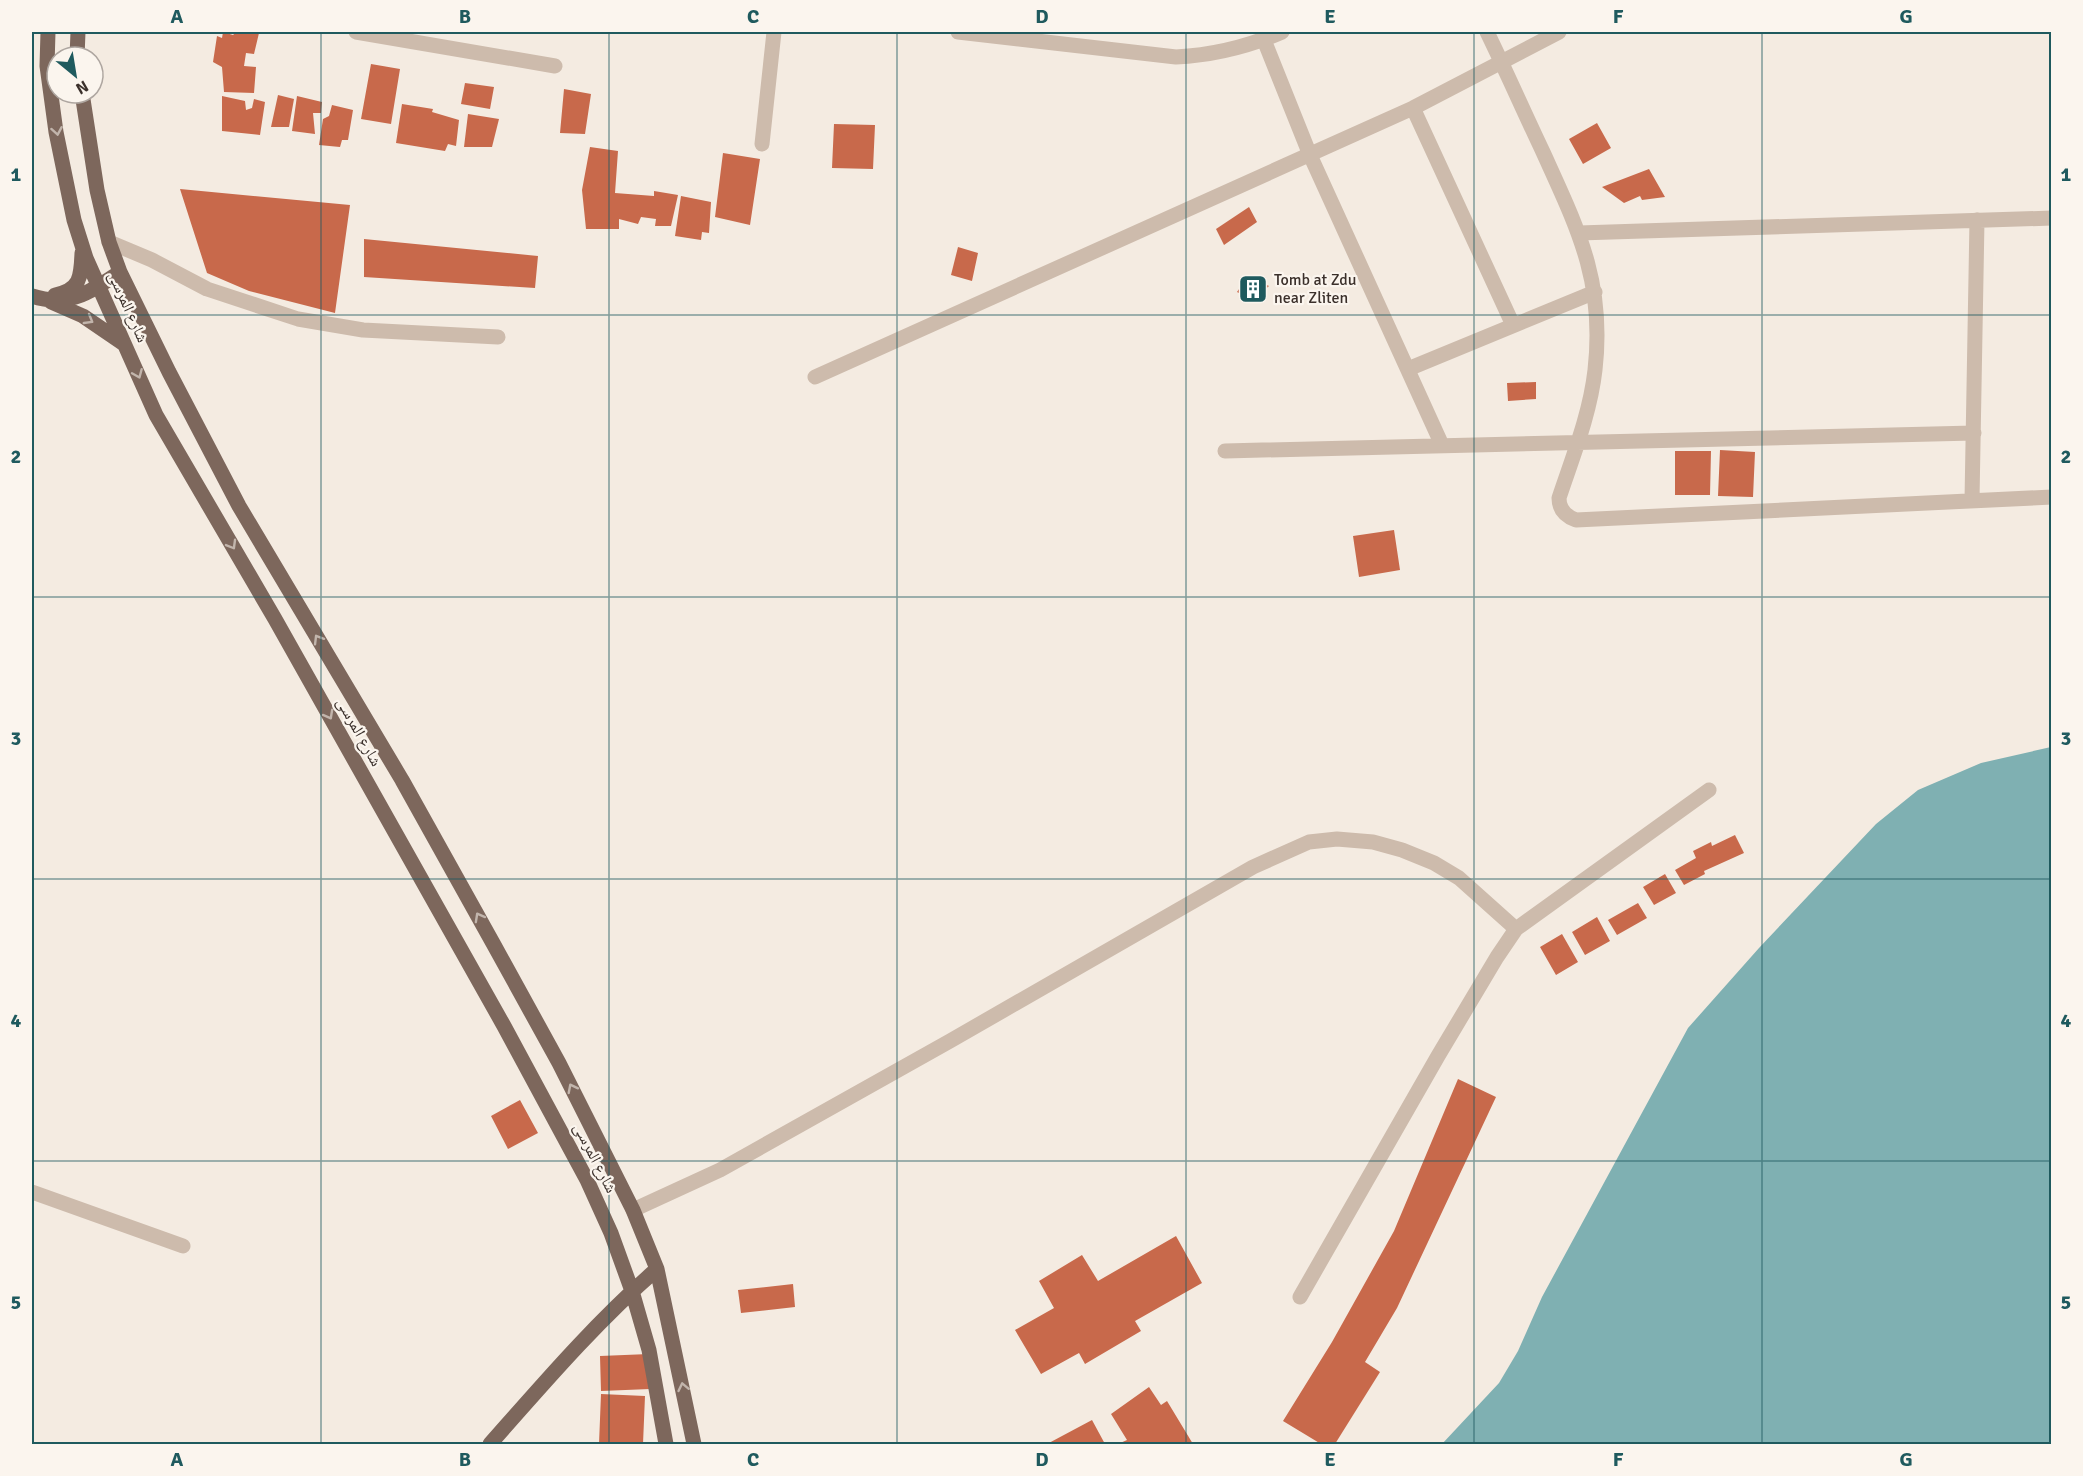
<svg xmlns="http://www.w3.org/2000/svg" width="2083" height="1476" viewBox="0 0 2083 1476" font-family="Signika,'Noto Naskh Arabic',sans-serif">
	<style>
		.water { fill: #7fb0b2 }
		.building { fill: #c8694b }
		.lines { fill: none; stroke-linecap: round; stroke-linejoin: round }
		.minor { stroke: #cdbbac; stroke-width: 15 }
		.major { stroke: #7d675c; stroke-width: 15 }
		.oneway { stroke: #c2b5ac }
		.grid { fill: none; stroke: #1f5a5e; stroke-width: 1.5; stroke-opacity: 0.55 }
		.labels { text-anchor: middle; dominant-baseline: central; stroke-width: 4.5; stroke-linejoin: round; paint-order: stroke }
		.poi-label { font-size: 16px; fill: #3b302b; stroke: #fbf5ee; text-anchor: start }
		.street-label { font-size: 16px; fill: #3b302b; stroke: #fbf5ee }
		.neatline { fill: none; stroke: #1f5a5e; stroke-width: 2 }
		.grid-label { font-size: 20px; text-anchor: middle; font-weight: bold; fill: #1f5a5e }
	</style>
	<rect width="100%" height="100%" fill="#f4ebe1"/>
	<path class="water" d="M2051,747V1444H1442L1499,1383L1518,1351L1542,1297L1688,1028L1759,948L1876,824L1918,790L1981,763Z"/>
	<path class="building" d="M223,32L233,35L236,32L259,33L254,54L246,53L244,66L256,67L254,93L224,92L222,67L213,62L217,36L222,38Z
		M371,64L400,69L391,124L361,119Z
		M465,83L494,87L490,109L461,104Z
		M564,89L591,94L585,134L560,133Z
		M278,95L294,99L289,127H271Z
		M222,96L245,101L246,110L252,108L254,99L265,102L260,135L222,131Z
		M297,96L322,102L321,113H313L315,134L292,131Z
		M402,104L433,109L432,112L459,120L456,146L448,144L445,151L396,143Z
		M332,105L353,110L348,140H342L340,147L319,145L323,119L329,116Z
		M468,114L499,119L492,147H464Z
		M1597,123L1611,148L1583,164L1569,139Z
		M834,124L875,125L873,169L832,168Z
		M590,147L618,151L615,193L654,196V191L678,195L671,226H655L656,219L641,217L638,224L619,219V229H586L582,190Z
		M723,153L760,159L750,225L715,217Z
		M1649,169L1665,197L1642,200L1640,196L1624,203L1602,187Z
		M180,189L350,205L335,313L249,291L207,273Z
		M681,196L711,202L709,233L702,232L701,240L675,236Z
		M1249,207L1257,222L1224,245L1216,229Z
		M364,239L538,256L535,288L364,277Z
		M958,247L978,253L972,281L951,275Z
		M1248,276L1269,286L1253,300L1237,292Z
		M1536,382V399L1508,401L1507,383Z
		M1720,450L1755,452L1753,497L1718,496Z
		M1675,451H1711L1710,495H1675Z
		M1394,530L1400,570L1359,577L1353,536Z
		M1735,835L1744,853L1704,871L1705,874L1684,885L1675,870L1696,858L1693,851L1711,842L1712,846Z
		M1665,874L1676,893L1654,905L1643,887Z
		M1638,903L1647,918L1617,935L1608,920Z
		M1597,917L1610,941L1585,955L1572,932Z
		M1562,934L1578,962L1556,975L1540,947Z
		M1458,1079L1496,1097L1397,1308L1365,1362L1380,1372L1335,1444H1321L1283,1421L1332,1342L1394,1231Z
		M520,1100L538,1133L508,1149L491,1116Z
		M1176,1236L1202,1283L1135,1321L1141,1331L1085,1364L1079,1353L1041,1374L1015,1330L1054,1308L1039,1281L1082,1255L1098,1281Z
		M793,1284L795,1307L741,1313L738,1290Z
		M649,1354L650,1389L601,1391L600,1356Z
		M1149,1387L1161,1405L1167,1401L1193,1444H1118L1127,1440L1111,1414Z
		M601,1394L645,1396L643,1444H599Z
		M1092,1420L1105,1444H1047Z"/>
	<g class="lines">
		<path class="minor" d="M356,32L555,66
			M958,32L1176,57C1214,55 1247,47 1282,32
			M1487,32C1506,71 1524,112 1543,152C1578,229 1605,282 1595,370C1590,414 1573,456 1559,498C1559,509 1565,516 1576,520L2052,497
			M1264,40L1310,155L1442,445
			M1413,108L1513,325
			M762,144L774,32
			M1579,233L2052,218
			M109,242L152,260L207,289L298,319L363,330L498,337
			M1408,369L1595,292
			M815,377L1413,108L1559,32
			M1225,451L1974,433
			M1972,500L1977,220
			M32,1192L183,1246
			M633,1210L720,1170L950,1041L1253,867L1309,842L1337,839L1373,842L1402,850L1434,863L1459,878L1516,929
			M1300,1297L1438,1056L1497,957L1516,929L1709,790"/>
		<path class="major" d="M48,32L47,66L56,132L74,220L86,258L156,415L275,619L504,1026L587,1180L611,1233L632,1291L649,1350L666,1444
			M77,57L78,32
			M82,93L97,190L109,242L120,272L169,372L239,506L402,780L494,945L559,1063L633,1210L657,1269L694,1444
			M55,295C81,290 81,276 82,253
			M32,296C69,308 90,292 120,272
			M51,302L83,316L124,344
			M490,1444C543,1384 596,1322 657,1269"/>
	</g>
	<defs><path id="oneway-chevron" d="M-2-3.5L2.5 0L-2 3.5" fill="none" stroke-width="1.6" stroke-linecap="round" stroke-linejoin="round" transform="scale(1.5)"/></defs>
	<g class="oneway">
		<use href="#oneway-chevron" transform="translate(57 131) rotate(80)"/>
		<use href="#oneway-chevron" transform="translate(89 320) rotate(30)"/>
		<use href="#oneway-chevron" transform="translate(138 374) rotate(67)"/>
		<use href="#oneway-chevron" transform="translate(232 545) rotate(60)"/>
		<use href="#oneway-chevron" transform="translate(318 639) rotate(-121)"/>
		<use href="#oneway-chevron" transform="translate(329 715) rotate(61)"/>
		<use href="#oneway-chevron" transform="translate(479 917) rotate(-119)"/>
		<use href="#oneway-chevron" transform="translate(572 1088) rotate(-117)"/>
		<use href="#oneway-chevron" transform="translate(683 1387) rotate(-102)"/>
	</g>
	<path class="grid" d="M321,32V1444M609,32V1444M897,32V1444M1186,32V1444M1474,32V1444M1762,32V1444M32,315H2052M32,597H2052M32,879H2052M32,1161H2052"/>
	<defs>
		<g id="building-square" transform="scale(1.5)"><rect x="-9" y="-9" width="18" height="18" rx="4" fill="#1f5a5e" stroke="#fbf5ee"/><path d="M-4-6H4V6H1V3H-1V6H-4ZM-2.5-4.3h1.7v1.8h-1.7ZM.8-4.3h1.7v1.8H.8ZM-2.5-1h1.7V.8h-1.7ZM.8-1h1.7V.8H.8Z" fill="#fff"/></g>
	</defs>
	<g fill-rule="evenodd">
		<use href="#building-square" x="1253" y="289"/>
	</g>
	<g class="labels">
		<g class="poi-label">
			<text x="1274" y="280">Tomb at Zdu<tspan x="1274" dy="18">near Zliten</tspan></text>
		</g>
		<g class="street-label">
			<text transform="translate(128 307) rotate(66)">شارع المرسى</text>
			<text transform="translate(359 732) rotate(61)">شارع المرسى</text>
			<text transform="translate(595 1158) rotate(63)">شارع المرسى</text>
		</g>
	</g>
	<rect width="2083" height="1476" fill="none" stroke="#fbf5ee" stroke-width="66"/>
	<g transform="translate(75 75) rotate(150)"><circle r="28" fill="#fbf5ee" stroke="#aea6a0" stroke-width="1.5"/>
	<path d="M0-4.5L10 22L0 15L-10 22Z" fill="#1f5a5e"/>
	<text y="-9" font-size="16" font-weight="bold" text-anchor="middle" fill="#3b302b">N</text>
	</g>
	<rect x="33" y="33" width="2017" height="1410" class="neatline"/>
	<g class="grid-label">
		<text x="177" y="23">A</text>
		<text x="465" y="23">B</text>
		<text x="753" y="23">C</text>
		<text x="1042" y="23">D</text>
		<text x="1330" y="23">E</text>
		<text x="1618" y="23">F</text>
		<text x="1906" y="23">G</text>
		<text x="16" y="181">1</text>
		<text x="2066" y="181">1</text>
		<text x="16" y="463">2</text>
		<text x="2066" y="463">2</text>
		<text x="16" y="745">3</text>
		<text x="2066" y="745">3</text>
		<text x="16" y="1027">4</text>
		<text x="2066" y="1027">4</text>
		<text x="16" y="1309">5</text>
		<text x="2066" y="1309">5</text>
		<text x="177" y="1466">A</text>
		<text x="465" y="1466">B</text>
		<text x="753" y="1466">C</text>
		<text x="1042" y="1466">D</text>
		<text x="1330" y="1466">E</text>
		<text x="1618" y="1466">F</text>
		<text x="1906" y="1466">G</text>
	</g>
</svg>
